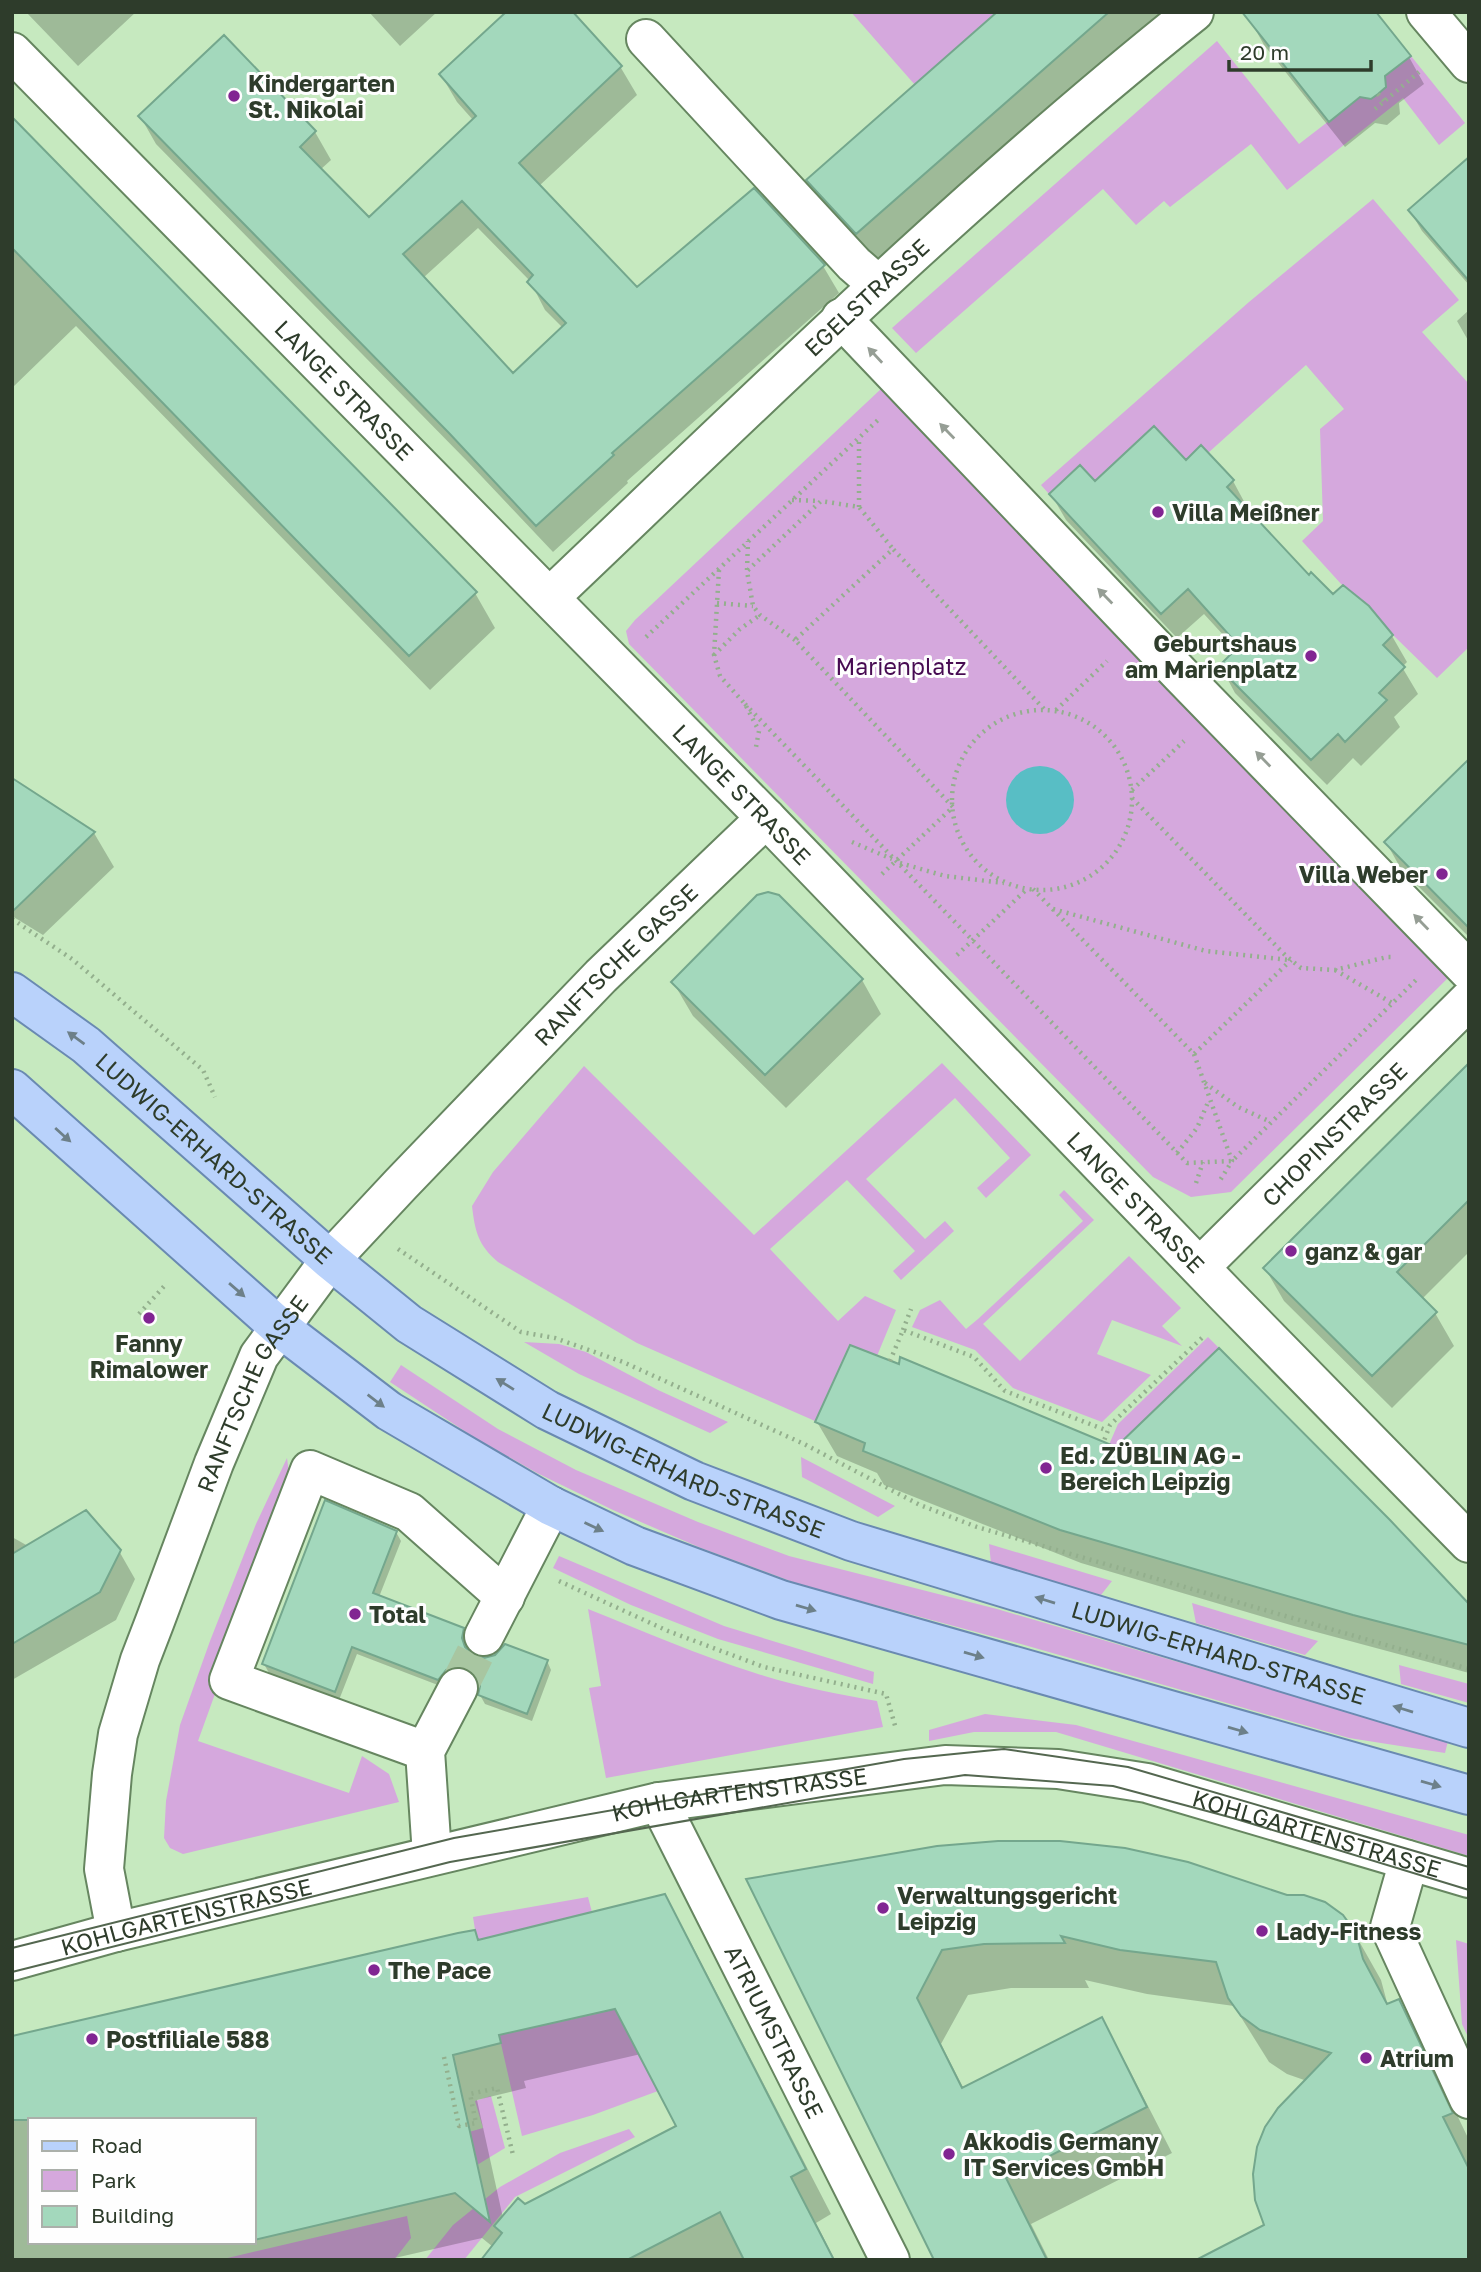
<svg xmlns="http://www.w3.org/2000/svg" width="1481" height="2272" viewBox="0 0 1481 2272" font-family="'Golos Text',sans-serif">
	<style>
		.green { fill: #d5a8dd }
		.water { fill: #58bec5 }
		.shadow { fill: #0003; fill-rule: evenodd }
		.building { fill: #a3d8bc; stroke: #74a78d; stroke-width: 2; fill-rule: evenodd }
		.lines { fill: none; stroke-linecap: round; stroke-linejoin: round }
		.minor-tunnel { stroke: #a8c6a1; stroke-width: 38; stroke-dasharray: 38 19; stroke-linecap: butt }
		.minor-casing { stroke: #668660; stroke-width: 42 }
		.major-casing { stroke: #6a8ab1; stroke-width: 42 }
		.path { stroke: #93af8d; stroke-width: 4.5; stroke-dasharray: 2 5; stroke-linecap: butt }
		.minor { stroke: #fff; stroke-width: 38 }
		.major { stroke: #b9d2fb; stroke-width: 38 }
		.tram { stroke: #546750; stroke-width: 2 }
		.oneway { fill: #969e95 }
		.oneway2 { fill: #6d8089 }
		.poi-dot { fill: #812592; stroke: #fefefe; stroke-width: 2.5 }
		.labels { text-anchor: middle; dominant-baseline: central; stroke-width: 6; stroke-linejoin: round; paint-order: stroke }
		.poi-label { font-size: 23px; font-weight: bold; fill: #2e3c2b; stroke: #fefefe; text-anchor: start }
		.street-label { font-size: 23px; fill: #2e3c2b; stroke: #fefefe }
		.park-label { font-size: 23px; fill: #470b52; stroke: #fefefe }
	</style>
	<rect width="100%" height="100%" fill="#c6e9bf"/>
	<path class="green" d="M851,12H997L915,85Z
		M1217,41L1299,144L1360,97L1371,99L1386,87L1385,76L1411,56L1465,123L1439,145L1403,98L1287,190L1251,144L1170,207L1164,201L1136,225L1103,189L916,353L892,328Z
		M1373,199L1459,300L1422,332L1469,384V647L1437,678L1393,635L1369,606L1342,585L1302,541L1323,521L1320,429L1344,409L1306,365L1208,453L1201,445L1186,460L1154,426L1095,481L1080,465L1049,494L1041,485L1249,302Z
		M882,388L1452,974L1231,1192L1191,1197L1153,1177L629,644L626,631L635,620Z
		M942,1063L1031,1155L986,1198L977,1188L1010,1158L955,1098L866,1179L925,1239L945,1221L954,1231L901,1280L893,1271L915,1251L847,1180L770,1249L838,1321L865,1296L896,1310L877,1356L849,1345L815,1421L637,1343L498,1262C478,1245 475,1231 472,1206L493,1172L584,1066L754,1235Z
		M1064,1190L1094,1220L983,1324L1020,1361L1129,1256L1181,1308L1162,1326L1182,1346L1112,1320L1097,1354L1151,1375L1102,1422L1013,1388L975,1350L912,1327L920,1310L940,1300L966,1329L978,1319L1083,1221L1059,1195Z
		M1208,1337L1219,1348L1114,1449L1108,1447L1118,1424Z
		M524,1342L559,1344L586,1352L658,1390L728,1422L710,1433L579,1374Z
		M401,1365L498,1429L576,1470L698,1522L789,1556L997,1609L1448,1741L1445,1753L1349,1738L1021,1644L801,1585L701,1548L613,1510L537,1473L472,1436L390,1382Z
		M801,1457L895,1506L878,1517L802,1477Z
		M287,1458L289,1473L281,1511L198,1741L349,1793L362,1756L389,1774L399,1802L183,1854L170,1848L164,1838L166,1801L180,1725L210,1641L256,1524Z
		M989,1544L1112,1581L1101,1595L991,1563Z
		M559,1556L724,1626L874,1672L873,1684L718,1639L631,1605L553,1568Z
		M1192,1603L1318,1641L1305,1655L1196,1623Z
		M588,1609C643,1631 698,1655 755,1673C795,1686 836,1694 877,1701L883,1727L606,1778L589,1688L601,1686Z
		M1399,1665L1469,1684V1703L1401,1684Z
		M985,1714L1076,1725L1469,1835V1856L1056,1732H974L929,1741V1730Z
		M588,1897L593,1916L477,1942L473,1917Z
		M1456,1940L1469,1944V2039L1462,2024Z
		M614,1996L658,2091L593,2115L522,2136L499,2035L596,2014Z
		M491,2096L505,2148L477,2165L469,2132L483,2128L475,2101Z
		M629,2129L635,2137L515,2197L464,2260H425L453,2225L500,2187L560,2153Z
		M407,2216L411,2238L394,2260H219Z"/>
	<path class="water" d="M1006 800a34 34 0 1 1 68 0a34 34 0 1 1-68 0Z"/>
	<path class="shadow" d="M26,12H136L78,66Z
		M369,12H437L400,46Z
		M570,12L621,68L637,95L539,186L637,290L823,266L839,293L627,481L628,483L553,552L467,461L156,144L140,116L224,37L315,132L331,160L320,170L369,220L473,120L457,102L441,75ZM478,228L530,281L545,310L563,328L513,376L423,278Z
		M1000,12H1163L876,265L827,212L809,181Z
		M1373,12L1409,57L1424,84L1399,103L1400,114L1387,125L1375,123L1345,147L1264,45L1249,18Z
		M12,121L475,593L495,628L430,690L76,326L12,388Z
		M1469,165V285L1422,231L1410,211Z
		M1469,310V342L1457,321Z
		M1186,462L1233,481L1247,507L1245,509L1309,578L1392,636L1407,662L1402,667L1418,694L1394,717L1400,727L1361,766L1353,758L1327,785L1235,693L1221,667L1237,650L1204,614L1177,638L1066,520L1051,494Z
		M1469,761V937L1401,869L1386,842Z
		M12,779L94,833L114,867L43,935L12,916Z
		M778,897L862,980L881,1014L786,1108L693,1016L673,982Z
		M1469,1066V1252L1422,1299L1435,1313L1454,1346L1392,1408L1284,1301L1265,1268Z
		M817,1422L1117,1449L1469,1607V1673L1294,1626L1081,1563L884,1485L877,1473L837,1456Z
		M396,1532L401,1541L379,1597L463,1630L468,1638L467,1651L474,1657L484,1660L547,1661L551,1670L532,1721L485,1704L480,1695V1682L474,1677L463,1674L443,1687L357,1654L339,1700L269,1673L264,1664Z
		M12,1537L28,1546L119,1551L135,1579L116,1620L12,1680Z
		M749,1881L1355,1934L1381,1980L1388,2006L1398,2001L1424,2046L1469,2140V2260L1266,2226L1307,2081L1287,2074L1269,2062L1234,2006L1147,1994L1085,1980L1089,1988H1011L968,1995L941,2044L964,2089L1101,2020L1127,2065L1172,2153L1031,2224L1049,2260H937Z
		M664,1896L690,1941L831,2214L816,2223L835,2260H483L493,2247L482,2238L386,2260H12V2038L474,1931L480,1941ZM641,2054L679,2127L503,2218L477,2100L526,2088L524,2081ZM30,2120H254V2242H30Z"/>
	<path class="building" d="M506,12H573L622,66L519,163L637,287L754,188L825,265L612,453L614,455L536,526L449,433L138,116L224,35L316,131L300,147L369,217L476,116L439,74ZM462,201L533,275L527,282L566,323L513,373L403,254Z
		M997,12H1109L856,234L806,180Z
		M1242,12H1376L1411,56L1385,76L1386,87L1378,94L1371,99L1360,97L1329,122Z
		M12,117L477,592L409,656L12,248Z
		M1469,157V281L1408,210Z
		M1154,426L1186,460L1201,445L1234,480L1227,487L1309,575L1311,572L1333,594L1343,585L1369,606L1393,635L1383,645L1405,667L1379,693L1387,700L1345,742L1338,734L1311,760L1218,667L1239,646L1188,589L1161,614L1049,494L1080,465L1095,481Z
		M1469,759V928L1384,842Z
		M12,778L95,832L12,912Z
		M768,892L779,895L863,979L765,1075L671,982L757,895Z
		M1469,1063V1200L1397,1272L1437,1312L1372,1376L1263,1268Z
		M850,1345L899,1364L900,1357L1116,1447L1219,1348L1390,1520L1469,1604V1645L1353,1615L1060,1530L863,1451L865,1443L815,1422Z
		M325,1500L397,1531L373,1593L464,1628L462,1638L465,1647L475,1656L484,1658L495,1655L505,1644L548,1660L527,1714L478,1695L480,1686L476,1676L468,1668L458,1666L446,1670L438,1680L352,1647L335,1692L262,1664Z
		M86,1510L121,1550L100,1592L12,1644V1554Z
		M998,1841H1060L1125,1848L1188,1862L1287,1895H1304L1325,1902L1343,1915L1356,1933L1363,1959L1387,2004L1399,1999L1453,2113L1443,2117L1469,2169V2260H1196L1264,2225L1255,2200L1253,2174L1257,2147L1265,2127L1278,2108L1331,2053L1260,2030L1241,2016L1228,1998L1216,1962L1120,1950L1061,1936L1065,1943L984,1944L942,1950L917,1998L962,2088L1102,2017L1147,2107L1006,2178L1047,2260H934L746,1879L937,1846Z
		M665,1894L806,2169L791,2177L834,2260H744L720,2212L627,2260H481L502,2233L494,2226L518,2198L525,2204L676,2126L615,2009L499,2035L501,2043L453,2055L490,2222L455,2193L254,2240V2120H12V2036L458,1933L475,1930L478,1940Z"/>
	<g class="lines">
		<path class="minor-tunnel" d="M458,1688L484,1636"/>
		<g class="minor-casing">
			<g id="minor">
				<path d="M1426,12L1469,63"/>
				<path d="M646,39L854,264L878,285"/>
				<path id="s1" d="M12,52L766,818L1227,1296L1469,1543"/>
				<path d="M841,318L1181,675L1469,971"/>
				<path id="s2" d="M550,597C760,397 967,193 1194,12"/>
				<path id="s3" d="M1200,1267L1469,1000"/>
				<path d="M484,1636L551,1506"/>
				<path d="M425,1751L229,1680L310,1470L409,1512L505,1597"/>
				<path id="s4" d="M659,1802L890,2260"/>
				<path d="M432,1855L425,1751L458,1688"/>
				<path d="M1407,1860L1406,1871L1390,1927L1469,2099"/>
				<path id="s5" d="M116,1932L104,1869L112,1774L118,1734L140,1660L155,1621L214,1463L259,1356L330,1260L401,1184L601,976L766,818"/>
				<path id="s6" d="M12,1961L116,1932L659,1802L945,1765L1058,1769L1147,1783L1469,1878"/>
			</g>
		</g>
		<g class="major-casing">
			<g id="major">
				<path id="s7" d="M12,992L86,1045L330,1260L409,1324L547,1410L694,1481L851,1541L1469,1728"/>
				<path d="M12,1089L279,1327L389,1411L551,1506L635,1546L781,1600L1469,1795"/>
			</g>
		</g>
		<path class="path" d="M1378,94L1384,101
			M1375,109L1419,72
			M792,500L820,501
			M859,507V438
			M719,570L714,655L720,676L745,704L759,731L756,747
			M747,570L748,541
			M717,603L753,606
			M646,637L878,420
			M795,640L760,615L753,606L747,571L821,501L859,507L893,549
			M714,655L740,629L760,615
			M745,704L1187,1163L1232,1161L1416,980
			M1056,710L1107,661
			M952 800a90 90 0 1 1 180 0a90 90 0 1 1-180 0Z
			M1132,790L1184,741
			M1132,798L1286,956L1301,968L1335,970L1387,957H1393
			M852,842L892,859
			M900,863L945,876L1004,883
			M882,874L953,807L795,640L893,549L1045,710
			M1033,889L1194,1054L1291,960
			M1053,909L1206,951L1290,960
			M12,919L72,959L203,1070L215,1097
			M957,955L1027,889
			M1335,970L1392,1003
			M1194,1054L1232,1161L1219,1182
			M1205,1083L1238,1107L1271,1122
			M1177,1153L1197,1128L1209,1100
			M1196,1183L1203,1162
			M398,1249L521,1332L555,1338L623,1362L804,1444L920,1505L977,1527L1469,1669
			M139,1314L167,1283
			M903,1330L911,1309
			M890,1361L903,1330L974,1357L1005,1391L1108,1431
			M1102,1446L1110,1425L1205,1335
			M559,1581L668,1631L764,1667L886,1694L896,1729
			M444,2057L459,2126L476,2123L470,2094L497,2088L513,2155"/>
		<use href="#minor" class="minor"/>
		<use href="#major" class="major"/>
		<path class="tram" d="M12,1948L454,1838L904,1759L1004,1749L1128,1767L1469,1867
			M12,1972L450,1862L822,1797L965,1775L1113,1786L1233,1818L1469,1890"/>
	</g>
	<defs><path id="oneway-solid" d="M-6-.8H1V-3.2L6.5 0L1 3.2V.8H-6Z" transform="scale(1.75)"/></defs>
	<g class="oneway">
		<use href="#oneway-solid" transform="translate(875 355) rotate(-133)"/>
		<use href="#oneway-solid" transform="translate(947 431) rotate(-134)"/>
		<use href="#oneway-solid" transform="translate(1105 596) rotate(-134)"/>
		<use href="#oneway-solid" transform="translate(1263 759) rotate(-134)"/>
		<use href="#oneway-solid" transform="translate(1421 922) rotate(-134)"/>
	</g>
	<g class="oneway2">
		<use href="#oneway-solid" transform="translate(76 1038) rotate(-144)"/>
		<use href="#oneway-solid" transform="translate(63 1135) rotate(42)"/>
		<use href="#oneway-solid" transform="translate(237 1290) rotate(41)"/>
		<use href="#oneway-solid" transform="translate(505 1384) rotate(-148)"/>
		<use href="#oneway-solid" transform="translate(376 1401) rotate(37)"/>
		<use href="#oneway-solid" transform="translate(594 1527) rotate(25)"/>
		<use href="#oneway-solid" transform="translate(1045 1600) rotate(-163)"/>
		<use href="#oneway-solid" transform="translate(806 1608) rotate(16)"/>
		<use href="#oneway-solid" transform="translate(974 1655) rotate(16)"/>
		<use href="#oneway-solid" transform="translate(1403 1709) rotate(-163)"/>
		<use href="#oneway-solid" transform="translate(1238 1730) rotate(16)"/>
		<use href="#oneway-solid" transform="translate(1431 1784) rotate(16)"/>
	</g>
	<g class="poi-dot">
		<circle cx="234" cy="96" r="7"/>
		<circle cx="1158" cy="512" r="7"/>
		<circle cx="1311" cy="656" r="7"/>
		<circle cx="1442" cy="874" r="7"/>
		<circle cx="1291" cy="1251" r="7"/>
		<circle cx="149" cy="1318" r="7"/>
		<circle cx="1046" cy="1468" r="7"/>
		<circle cx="355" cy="1614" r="7"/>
		<circle cx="883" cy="1908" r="7"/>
		<circle cx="1262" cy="1931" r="7"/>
		<circle cx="374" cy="1970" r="7"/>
		<circle cx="92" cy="2039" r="7"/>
		<circle cx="1366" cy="2058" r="7"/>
		<circle cx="949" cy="2154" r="7"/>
	</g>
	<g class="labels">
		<g class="poi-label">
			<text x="248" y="83">Kindergarten<tspan x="248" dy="26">St. Nikolai</tspan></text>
			<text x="1172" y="512">Villa Meißner</text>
			<text x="1297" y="643" text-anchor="end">Geburtshaus<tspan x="1297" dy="26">am Marienplatz</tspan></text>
			<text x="1428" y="874" text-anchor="end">Villa Weber</text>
			<text x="1305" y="1251">ganz &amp; gar</text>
			<text x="149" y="1343" text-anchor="middle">Fanny<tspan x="149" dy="26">Rimalower</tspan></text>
			<text x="1060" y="1455">Ed. ZÜBLIN AG -<tspan x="1060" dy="26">Bereich Leipzig</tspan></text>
			<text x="369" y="1614">Total</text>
			<text x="897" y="1895">Verwaltungsgericht<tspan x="897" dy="26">Leipzig</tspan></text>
			<text x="1276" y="1931">Lady-Fitness</text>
			<text x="388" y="1970">The Pace</text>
			<text x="106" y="2039">Postfiliale 588</text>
			<text x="1380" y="2058">Atrium</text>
			<text x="963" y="2141">Akkodis Germany<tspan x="963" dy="26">IT Services GmbH</tspan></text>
		</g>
		<g class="street-label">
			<text stroke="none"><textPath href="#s2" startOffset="436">EGELSTRASSE</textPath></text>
			<text stroke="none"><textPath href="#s1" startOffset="474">LANGE STRASSE</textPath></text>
			<text stroke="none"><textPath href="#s1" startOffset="1041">LANGE STRASSE</textPath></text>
			<text stroke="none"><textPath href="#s5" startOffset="1134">RANFTSCHE GASSE</textPath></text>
			<text stroke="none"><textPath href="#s3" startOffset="189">CHOPINSTRASSE</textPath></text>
			<text stroke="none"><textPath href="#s7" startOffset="262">LUDWIG-ERHARD-STRASSE</textPath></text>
			<text stroke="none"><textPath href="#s1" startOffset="1608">LANGE STRASSE</textPath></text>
			<text stroke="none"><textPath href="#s5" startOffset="567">RANFTSCHE GASSE</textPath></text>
			<text stroke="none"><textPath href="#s7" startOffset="830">LUDWIG-ERHARD-STRASSE</textPath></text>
			<text stroke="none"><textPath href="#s7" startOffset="1396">LUDWIG-ERHARD-STRASSE</textPath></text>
			<text stroke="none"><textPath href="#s6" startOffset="747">KOHLGARTENSTRASSE</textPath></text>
			<text stroke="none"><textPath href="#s6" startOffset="1335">KOHLGARTENSTRASSE</textPath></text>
			<text stroke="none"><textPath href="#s6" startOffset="180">KOHLGARTENSTRASSE</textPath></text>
			<text stroke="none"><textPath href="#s4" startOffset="257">ATRIUMSTRASSE</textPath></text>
		</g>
		<g class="park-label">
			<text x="901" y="666">Marienplatz</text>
		</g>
	</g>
	<rect width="1481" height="2272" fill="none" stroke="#2e3c2b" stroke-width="28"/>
	<rect x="28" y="2118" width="228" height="126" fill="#fefefe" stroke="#abb0aa" stroke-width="2"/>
	<rect x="42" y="2141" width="35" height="10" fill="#b9d2fb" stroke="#abb0aa" stroke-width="2"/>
	<text x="91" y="2153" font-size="21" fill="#2e3c2b">Road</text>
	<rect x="42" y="2170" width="35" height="21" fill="#d5a8dd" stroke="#abb0aa" stroke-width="2"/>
	<text x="91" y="2188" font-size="21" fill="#2e3c2b">Park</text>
	<rect x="42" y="2206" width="35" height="21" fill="#a3d8bc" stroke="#abb0aa" stroke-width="2"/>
	<text x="91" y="2223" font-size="21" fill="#2e3c2b">Building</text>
	<path d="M1229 60v10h142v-10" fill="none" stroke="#2e3c2b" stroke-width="3.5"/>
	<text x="1240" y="60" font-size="21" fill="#2e3c2b" stroke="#fefefe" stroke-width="5" paint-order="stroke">20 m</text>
</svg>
